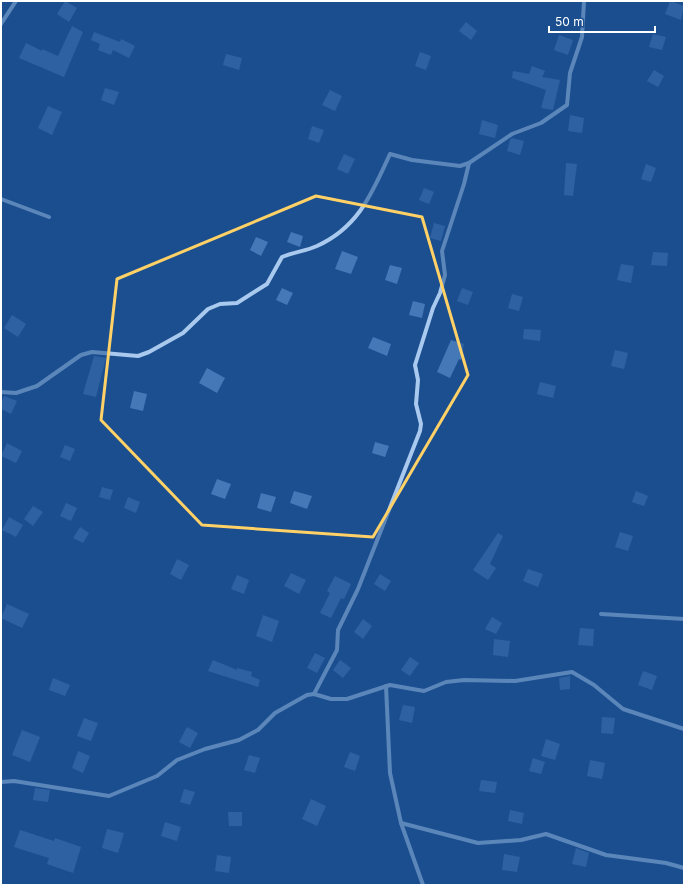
<svg xmlns="http://www.w3.org/2000/svg" width="685" height="886" font-family="Inter,sans-serif">
	<rect width="100%" height="100%" fill="#1b4f8f"/>
	<!-- building -->
	<g fill="#4478b7">
		<polygon points="65,1 77,8 69,22 57,14"/>
		<polygon points="670,1 684,6 681,20 665,14"/>
		<polygon points="466,22 477,31 471,40 459,31"/>
		<polygon points="72,26 83,32 64,77 19,58 26,43 42,51 42,49 58,56"/>
		<polygon points="94,32 120,42 121,39 135,46 129,58 113,50 111,55 98,50 100,44 91,40"/>
		<polygon points="653,34 666,37 662,50 649,47"/>
		<polygon points="559,35 573,40 568,55 554,50"/>
		<polygon points="420,52 431,56 426,70 415,66"/>
		<polygon points="226,54 242,58 239,70 223,65"/>
		<polygon points="532,66 545,71 542,77 560,80 553,110 541,108 546,90 512,78 513,71 529,74"/>
		<polygon points="654,70 664,76 658,87 647,81"/>
		<polygon points="105,88 119,92 114,105 101,100"/>
		<polygon points="330,90 342,96 335,111 322,105"/>
		<polygon points="48,106 62,112 52,135 38,128"/>
		<polygon points="570,115 584,118 582,133 568,131"/>
		<polygon points="482,120 498,125 495,138 479,134"/>
		<polygon points="312,126 324,130 319,143 308,139"/>
		<polygon points="512,138 524,141 520,155 507,151 510,140"/>
		<polygon points="344,154 355,159 348,174 337,169"/>
		<polygon points="566,163 577,164 573,196 564,195"/>
		<polygon points="646,164 656,168 651,182 641,179"/>
		<polygon points="424,188 434,192 429,204 419,200"/>
		<polygon points="434,223 445,226 441,241 430,238"/>
		<polygon points="291,232 303,236 300,247 287,242"/>
		<polygon points="256,237 268,242 261,256 250,250"/>
		<polygon points="342,251 358,257 351,274 335,269"/>
		<polygon points="653,252 668,253 667,266 651,265"/>
		<polygon points="621,264 634,266 631,283 617,280"/>
		<polygon points="390,265 402,268 397,284 385,280"/>
		<polygon points="282,288 293,293 287,305 276,300"/>
		<polygon points="462,288 473,292 468,305 457,301"/>
		<polygon points="512,294 523,297 519,311 508,308"/>
		<polygon points="413,301 425,304 422,318 409,315"/>
		<polygon points="12,315 26,324 18,337 4,328"/>
		<polygon points="524,329 541,330 540,341 523,339"/>
		<polygon points="373,337 391,344 387,356 368,348"/>
		<polygon points="451,340 464,344 461,360 459,359 450,378 437,372"/>
		<polygon points="615,350 628,353 624,369 611,366"/>
		<polygon points="94,356 106,358 96,397 83,394"/>
		<polygon points="207,368 225,378 217,393 199,383"/>
		<polygon points="540,382 556,386 553,398 537,394"/>
		<polygon points="134,391 147,394 143,411 130,408"/>
		<polygon points="4,396 17,401 11,414 1,409 1,403"/>
		<polygon points="375,442 389,446 385,457 372,453"/>
		<polygon points="7,443 22,451 16,463 1,456"/>
		<polygon points="65,445 75,449 70,461 60,457"/>
		<polygon points="217,479 231,484 225,499 211,494"/>
		<polygon points="102,487 113,490 110,500 99,497"/>
		<polygon points="294,491 312,496 307,509 290,503"/>
		<polygon points="636,491 648,496 644,506 632,502"/>
		<polygon points="261,493 276,497 271,512 257,508"/>
		<polygon points="128,497 140,502 136,513 124,508"/>
		<polygon points="66,503 77,508 71,521 60,516"/>
		<polygon points="33,506 43,512 33,526 24,519"/>
		<polygon points="9,517 23,525 16,537 2,530"/>
		<polygon points="80,527 89,533 83,543 73,538"/>
		<polygon points="620,532 633,536 628,551 615,547"/>
		<polygon points="498,533 503,536 490,564 496,568 488,580 473,570"/>
		<polygon points="177,559 189,565 181,580 170,574"/>
		<polygon points="528,569 543,574 538,587 523,581"/>
		<polygon points="291,573 306,580 299,594 284,586"/>
		<polygon points="380,574 391,581 385,591 374,584"/>
		<polygon points="237,575 249,580 244,594 231,589"/>
		<polygon points="335,576 351,584 344,599 341,598 331,618 320,613 330,593 327,591"/>
		<polygon points="7,604 29,614 22,628 1,618"/>
		<polygon points="263,615 279,621 272,642 256,636"/>
		<polygon points="492,617 502,623 496,634 485,629"/>
		<polygon points="363,619 372,626 363,639 354,632"/>
		<polygon points="580,628 594,629 593,646 578,645"/>
		<polygon points="494,639 510,641 508,657 493,655"/>
		<polygon points="315,653 325,658 317,673 307,668"/>
		<polygon points="410,657 419,663 410,676 401,670"/>
		<polygon points="213,660 237,670 237,668 252,672 251,676 260,680 258,687 208,671"/>
		<polygon points="340,660 351,668 343,678 333,670"/>
		<polygon points="643,671 657,676 652,690 638,685"/>
		<polygon points="570,676 570,689 560,690 559,678"/>
		<polygon points="53,678 70,685 65,696 49,690"/>
		<polygon points="403,705 415,707 412,723 399,720"/>
		<polygon points="602,717 615,718 613,734 601,733"/>
		<polygon points="84,718 98,723 91,741 77,736"/>
		<polygon points="187,727 198,733 190,748 179,742"/>
		<polygon points="22,730 40,737 30,762 12,755"/>
		<polygon points="546,739 560,744 555,760 541,756"/>
		<polygon points="78,751 90,756 83,773 72,768"/>
		<polygon points="350,752 360,756 355,771 344,767"/>
		<polygon points="249,755 260,758 255,773 244,770"/>
		<polygon points="533,758 545,762 541,774 529,771"/>
		<polygon points="590,760 605,763 602,779 587,776"/>
		<polygon points="481,780 497,782 495,793 479,791"/>
		<polygon points="35,788 50,790 48,802 33,800"/>
		<polygon points="184,789 195,792 190,805 180,802"/>
		<polygon points="311,799 326,806 317,826 302,819"/>
		<polygon points="510,810 524,813 522,824 508,821"/>
		<polygon points="228,812 242,812 242,826 229,826"/>
		<polygon points="165,822 181,827 177,841 161,836"/>
		<polygon points="107,829 124,833 118,853 102,848"/>
		<polygon points="20,830 54,841 55,838 81,847 73,873 47,864 49,858 14,847"/>
		<polygon points="576,848 589,853 586,867 572,864"/>
		<polygon points="504,854 520,857 517,872 502,870"/>
		<polygon points="217,855 231,857 229,873 215,871"/>
	</g>
	<g fill="none" stroke-linecap="round" stroke-linejoin="round">
		<!-- street -->
		<g stroke="#a9c9ee" stroke-width="4">
			<polyline points="1,24 16,1"/>
			<polyline points="1,199 49,217"/>
			<path d="M1,392L16,393L37,386L81,355L92,352L138,356L149,352L183,333L208,309L220,304L237,303L267,284L282,257C294,252 306,251 317,246C359,227 372,193 390,154L412,160L460,166L469,163L512,134L541,123L567,105L570,73L582,37L584,1"/>
			<polyline points="601,614 684,619"/>
			<polyline points="386,686 390,773 401,823 423,885"/>
			<polyline points="314,694 337,650 338,630 358,589 420,431 421,424 416,404 418,380 415,365 433,308 440,293 445,275 442,251 464,184 469,163"/>
			<polyline points="1,782 14,781 109,796 157,776 177,760 205,749 239,740 258,730 275,713 307,695 314,694 331,699 347,699 390,685 424,691 446,682 464,680 515,681 572,672 594,685 623,709 684,729"/>
			<polyline points="401,823 478,843 521,840 546,834 606,855 666,863 684,868"/>
		</g>
	</g>
	<!-- marked area -->
	<path d="M0 0H685V886H0ZM316,196L422,217L468,375L373,537L202,525L101,420L117,279Z" fill="#1b4f8f" fill-opacity=".55" fill-rule="evenodd"/>
	<path fill="none" stroke="#ffd166" stroke-width="3" stroke-linejoin="round" d="M316,196L422,217L468,375L373,537L202,525L101,420L117,279Z"/>
	<!-- border -->
	<rect width="685" height="886" fill="none" stroke="#ffffff" stroke-width="4"/>
	<!-- scale -->
	<path d="M549 26v6h106v-6" fill="none" stroke="#ffffff" stroke-width="2"/>
	<text x="555" y="26" font-size="12" fill="#ffffff" stroke="#1b4f8f" stroke-width="3" paint-order="stroke">50 m</text>
</svg>
